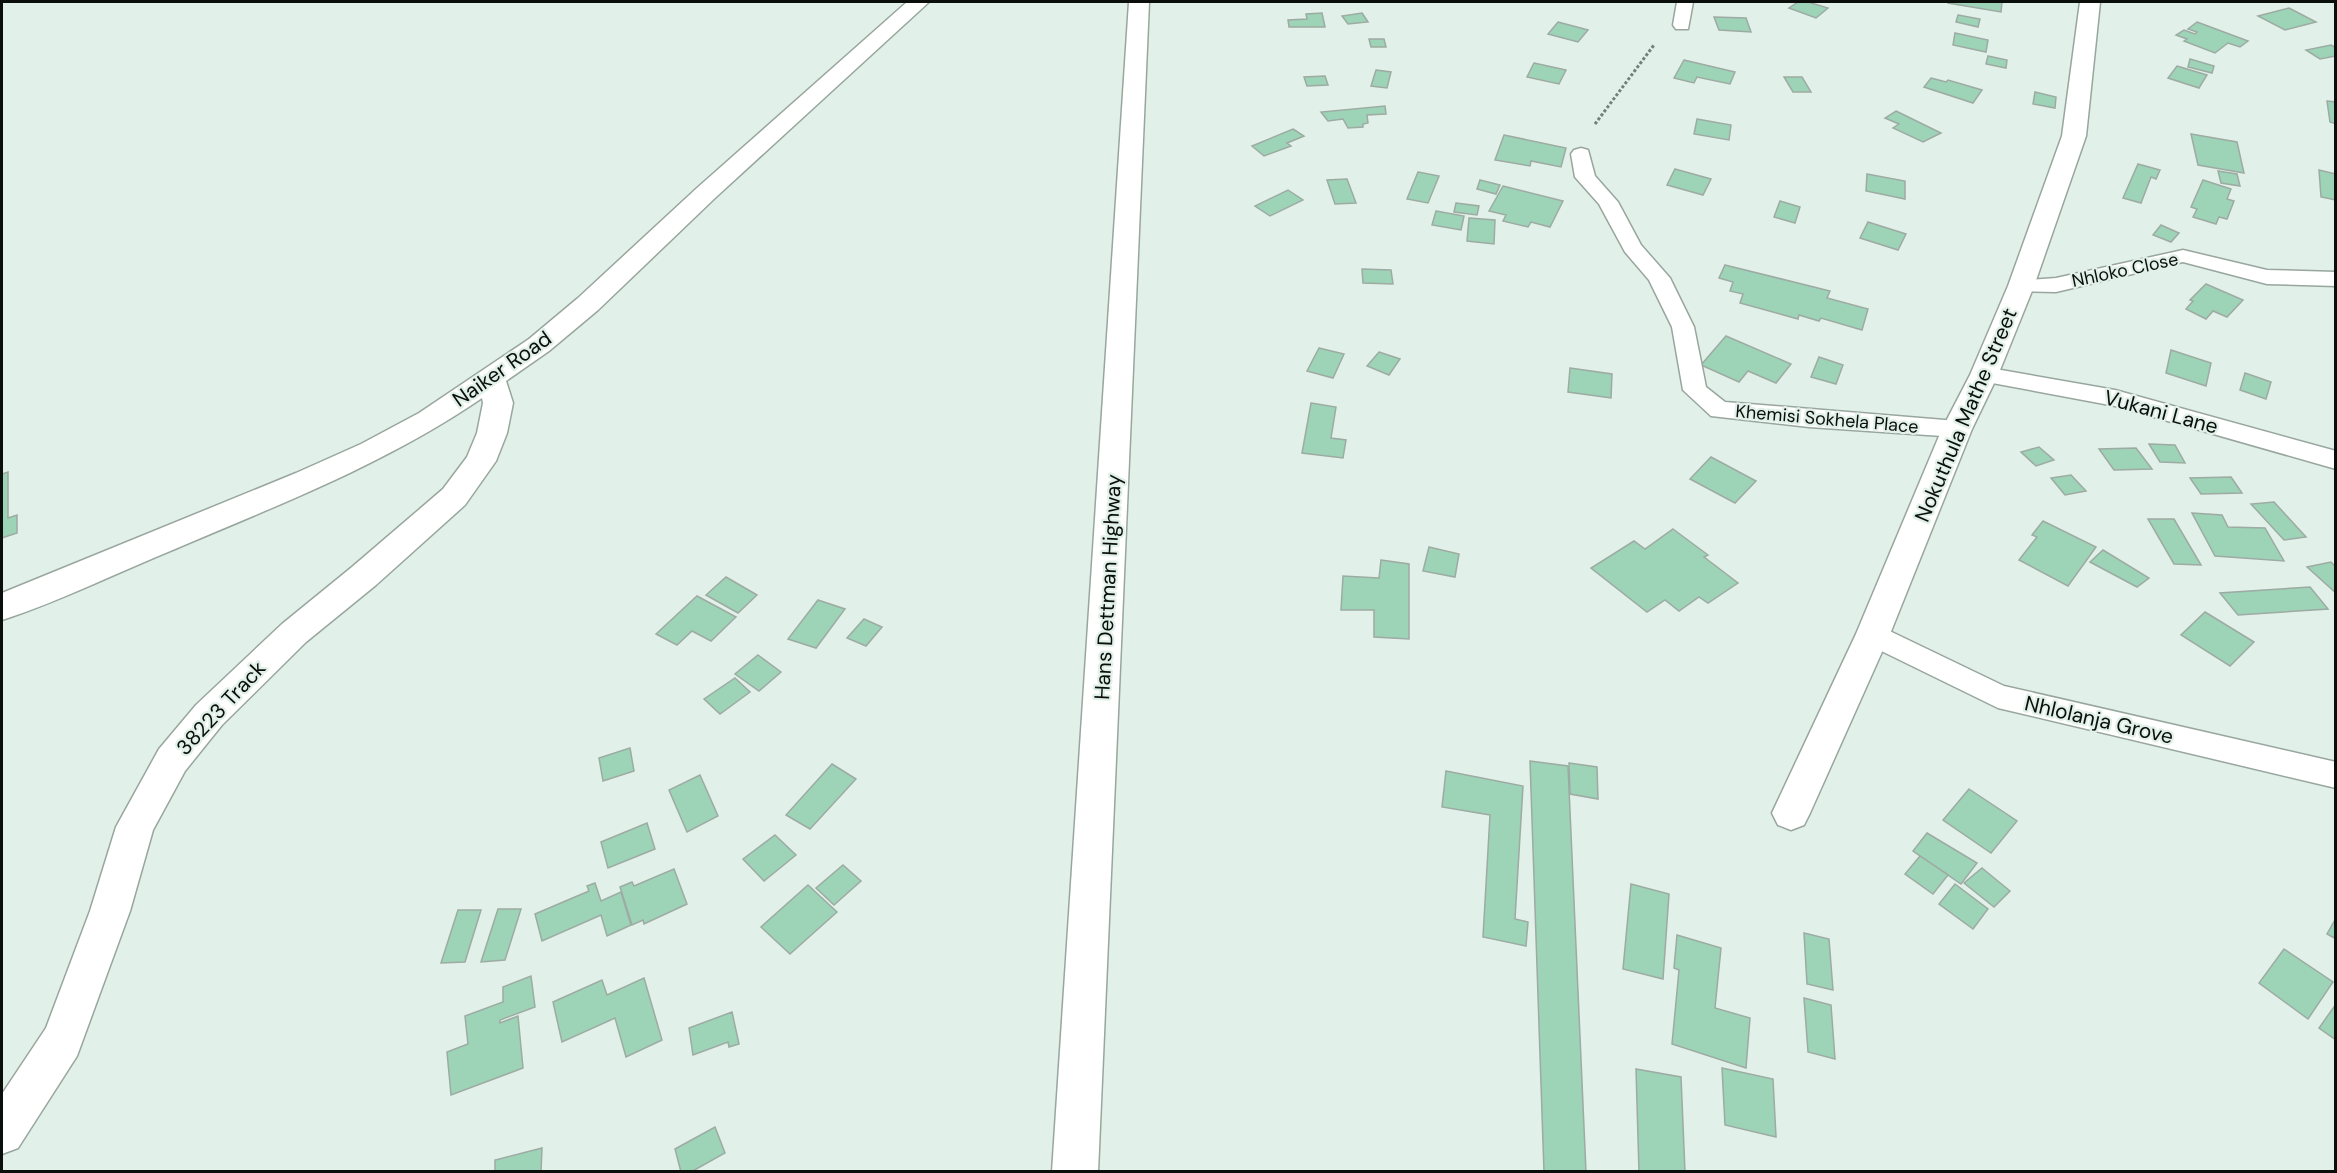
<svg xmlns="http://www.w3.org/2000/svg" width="2337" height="1173" font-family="'DM Sans',sans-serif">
	<rect width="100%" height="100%" fill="#e1f0e8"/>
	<!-- building -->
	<g fill="#9dd3b7" stroke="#9daba3" stroke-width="1.5">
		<polygon points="1798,2 1808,2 1828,8 1816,18 1789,8"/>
		<polygon points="1948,2 2002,2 2001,12 1948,3"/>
		<polygon points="2289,8 2316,22 2285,30 2258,16"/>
		<polygon points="1322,13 1325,27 1289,27 1288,20 1307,19 1306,14"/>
		<polygon points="1362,13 1368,22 1348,24 1342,16"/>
		<polygon points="1958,15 1980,19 1978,27 1956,22"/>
		<polygon points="1714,17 1746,18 1751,32 1719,30"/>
		<polygon points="1558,22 1588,30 1578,42 1548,34"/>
		<polygon points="2197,22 2248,41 2240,47 2228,43 2215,53 2184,41 2187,39 2176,35 2184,30 2195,34 2197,32 2188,29"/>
		<polygon points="1955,33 1988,40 1986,52 1953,45"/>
		<polygon points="1369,39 1384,39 1386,47 1371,47"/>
		<polygon points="2331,45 2336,48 2336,56 2320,59 2306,50"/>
		<polygon points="1988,56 2007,60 2006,68 1986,64"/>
		<polygon points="2190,59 2214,66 2212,73 2188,67"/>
		<polygon points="1684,60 1735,72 1730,84 1697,77 1694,83 1674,78"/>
		<polygon points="1534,63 1566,70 1559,84 1527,77"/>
		<polygon points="2177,66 2207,75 2199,88 2168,78"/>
		<polygon points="1376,70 1391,72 1387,88 1371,86"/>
		<polygon points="1325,76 1328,85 1307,86 1304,77"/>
		<polygon points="1784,77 1802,77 1811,92 1793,92"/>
		<polygon points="1931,78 1946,82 1948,80 1982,90 1973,103 1924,87"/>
		<polygon points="2035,92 2056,97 2055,108 2033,104"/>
		<polygon points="2327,101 2336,102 2336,124 2330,122"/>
		<polygon points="1385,106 1386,114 1367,115 1368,123 1363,124 1363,127 1348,128 1343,119 1328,121 1321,112"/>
		<polygon points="1896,111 1941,133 1923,142 1893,128 1899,124 1885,118"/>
		<polygon points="1697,119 1731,125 1729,140 1694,134"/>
		<polygon points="1293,129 1304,136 1287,143 1291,146 1264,156 1252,146"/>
		<polygon points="2191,134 2237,142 2244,173 2198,165"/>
		<polygon points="1504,135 1566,148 1561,167 1531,161 1530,166 1495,160"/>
		<polygon points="2138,164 2160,170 2156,179 2151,177 2141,203 2123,198"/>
		<polygon points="1675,169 1711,179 1703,195 1667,185"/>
		<polygon points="2319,170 2336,174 2336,200 2321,197"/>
		<polygon points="2218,171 2237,174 2240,186 2221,183"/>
		<polygon points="1418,172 1439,176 1428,203 1407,199"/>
		<polygon points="1867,174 1905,181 1905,199 1866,191"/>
		<polygon points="1347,179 1356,203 1335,204 1327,180"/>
		<polygon points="1480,180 1500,185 1496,194 1477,189"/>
		<polygon points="2203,180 2231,189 2227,199 2234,201 2227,219 2219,217 2216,224 2193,217 2197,209 2191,207"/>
		<polygon points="1503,186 1563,201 1550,227 1531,222 1528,227 1503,221 1506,215 1489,211"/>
		<polygon points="1288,190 1303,200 1270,216 1255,206"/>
		<polygon points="1780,201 1800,207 1795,223 1774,217"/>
		<polygon points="1456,203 1479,206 1477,215 1454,212"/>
		<polygon points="1436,211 1464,216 1461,230 1432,225"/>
		<polygon points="1469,218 1495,220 1494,244 1467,241"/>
		<polygon points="1868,222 1906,234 1898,250 1860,238"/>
		<polygon points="2161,225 2179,233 2171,242 2153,235"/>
		<polygon points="1725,265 1830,291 1827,298 1868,309 1862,330 1821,318 1819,321 1799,315 1798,319 1740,303 1743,294 1730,291 1733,282 1719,278"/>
		<polygon points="1362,269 1391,270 1393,284 1363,283"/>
		<polygon points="2206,284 2243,300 2227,317 2213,311 2206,319 2186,309 2193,301 2190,300"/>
		<polygon points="1726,336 1791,364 1776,383 1748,371 1739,382 1701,365"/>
		<polygon points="1319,348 1344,354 1333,378 1307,371"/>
		<polygon points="2171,350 2211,363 2206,386 2166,373"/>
		<polygon points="1379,352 1400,359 1389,375 1367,366"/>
		<polygon points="1819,357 1843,365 1836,384 1811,377"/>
		<polygon points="1570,368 1612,374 1611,398 1568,392"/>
		<polygon points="2245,373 2271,382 2266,399 2240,390"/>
		<polygon points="1311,403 1336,407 1331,438 1346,440 1343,458 1302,453"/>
		<polygon points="2149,444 2175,445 2185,463 2160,462"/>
		<polygon points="2039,447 2054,460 2036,466 2021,452"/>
		<polygon points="2136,448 2152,469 2114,470 2099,449"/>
		<polygon points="1711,457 1756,481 1735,503 1690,479"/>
		<polygon points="8,472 8,518 17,515 17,533 2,538 2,474"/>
		<polygon points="2071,475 2086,491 2065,495 2051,478"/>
		<polygon points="2231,477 2242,493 2201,494 2190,478"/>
		<polygon points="2274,502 2306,537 2284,540 2251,504"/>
		<polygon points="2192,513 2222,515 2228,527 2265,528 2284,561 2215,556"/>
		<polygon points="2148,519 2174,519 2201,565 2174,564"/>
		<polygon points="2043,521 2096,547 2068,586 2019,560 2037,537 2032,535"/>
		<polygon points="1673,529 1708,555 1704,557 1738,583 1708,603 1699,597 1679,611 1665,600 1647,612 1591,568 1634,541 1645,549"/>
		<polygon points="1429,547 1459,554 1455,577 1423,571"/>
		<polygon points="2103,550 2149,578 2137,587 2090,562"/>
		<polygon points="1381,560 1409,564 1409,639 1374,637 1374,610 1341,610 1343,576 1379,578"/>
		<polygon points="2331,562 2336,567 2336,593 2307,567"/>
		<polygon points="726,577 757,595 738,613 706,595"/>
		<polygon points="2310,587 2328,609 2238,615 2220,593"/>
		<polygon points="697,596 736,617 711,641 692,631 677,645 656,634"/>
		<polygon points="818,600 845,609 816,648 788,639"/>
		<polygon points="2205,612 2254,642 2230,666 2181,635"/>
		<polygon points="864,619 882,627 866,646 847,638"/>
		<polygon points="758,655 781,672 759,691 735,674"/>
		<polygon points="735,678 750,692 720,714 704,699"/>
		<polygon points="630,748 634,771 603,781 599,758"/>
		<polygon points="1530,761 1568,766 1586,1172 1544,1172"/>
		<polygon points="1569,763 1597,767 1598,799 1570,794"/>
		<polygon points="832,764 856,779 810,829 786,815"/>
		<polygon points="1446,771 1523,786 1515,919 1528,922 1526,946 1483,937 1490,815 1442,807"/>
		<polygon points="700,775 718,816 687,832 669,790"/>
		<polygon points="1969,789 2017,821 1991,853 1943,820"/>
		<polygon points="647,823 655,849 608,868 601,842"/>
		<polygon points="1927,833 1977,863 1961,884 1913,851"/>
		<polygon points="775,835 796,855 764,881 743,859"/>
		<polygon points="1920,856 1948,875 1933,894 1905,874"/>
		<polygon points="843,865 861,881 834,905 816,888"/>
		<polygon points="1982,868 2010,891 1994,907 1964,883"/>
		<polygon points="674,869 687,904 644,924 643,920 632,925 620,887 632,882 634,886"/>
		<polygon points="595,883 601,901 621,892 631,925 607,936 601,915 542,941 535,914 589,891 587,886"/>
		<polygon points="1631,884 1669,894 1663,979 1623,969"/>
		<polygon points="1955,884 1988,909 1973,929 1939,904"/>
		<polygon points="808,885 837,912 790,954 761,927"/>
		<polygon points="498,909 521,909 505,960 481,962"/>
		<polygon points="458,910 481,910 465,962 441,963"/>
		<polygon points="2336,918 2336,939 2327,934"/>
		<polygon points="1804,933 1829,939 1833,990 1807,984"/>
		<polygon points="1677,935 1721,948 1715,1008 1750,1018 1746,1068 1672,1044 1679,970 1674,968"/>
		<polygon points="2284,949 2333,982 2308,1019 2259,983"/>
		<polygon points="531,976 535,1007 500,1020 500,1023 518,1016 523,1068 451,1095 447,1052 468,1044 465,1016 503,1002 503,987"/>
		<polygon points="644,978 662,1040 626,1057 615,1018 562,1042 553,1002 602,980 607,995"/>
		<polygon points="1804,998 1831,1005 1835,1059 1808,1052"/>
		<polygon points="2336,1004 2336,1040 2319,1028"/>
		<polygon points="732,1012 739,1044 729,1047 728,1042 693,1055 689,1028"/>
		<polygon points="1722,1068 1773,1079 1776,1137 1725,1125"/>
		<polygon points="1636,1069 1681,1077 1685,1172 1639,1172"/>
		<polygon points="715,1127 725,1153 691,1172 681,1172 675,1149"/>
		<polygon points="542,1148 541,1172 495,1172 495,1160"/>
	</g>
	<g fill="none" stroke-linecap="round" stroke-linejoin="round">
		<defs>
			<g id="service">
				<polygon points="1677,2 1693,2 1688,29 1676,29 1673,25"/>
				<polygon points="1581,148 1588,150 1595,176 1618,202 1641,245 1670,278 1694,327 1706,387 1725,402 1957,421 1966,423 1969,429 1966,435 1957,437 1809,427 1711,416 1683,390 1672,327 1649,280 1625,252 1599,204 1575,177 1571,154 1574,150"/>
				<polygon points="2183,250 2267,270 2336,272 2336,286 2267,284 2183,262 2056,292 2013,291 2010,286 2013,281 2056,278"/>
				<polygon points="1984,367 2115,390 2336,451 2336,469 2115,406 1976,380 1972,375 1976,370"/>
				<polygon points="1873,623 2004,686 2336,762 2336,788 1998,708 1863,642 1859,634 1863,626"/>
			</g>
			<g id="minor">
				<path d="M907,2H929L715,198L598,310L549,351L506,381L513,403L507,433L496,461L465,505L376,585L306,642L222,725L185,771L153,830L130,911L77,1056L18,1148L2,1154V1094L46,1028L90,911L116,827L159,749L196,705L282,624L352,567L443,489L467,457L477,433L483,403L482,398C387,463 281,504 175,549C118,572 61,601 2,620V593L296,473L361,444L419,413L529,339L578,298L697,188Z"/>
				<polygon points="2080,2 2100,2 2086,136 2034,286 1998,375 1972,429 1890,634 1810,813 1804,825 1791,830 1778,825 1772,813 1856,634 1942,429 1970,375 2008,286 2062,136"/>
			</g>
			<polygon id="tertiary" points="1129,2 1149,2 1098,1172 1052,1172"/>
		</defs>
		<!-- service casing -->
		<use href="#service" stroke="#98a69e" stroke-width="3"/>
		<!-- minor casing -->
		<use href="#minor" stroke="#98a69e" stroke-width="3"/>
		<!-- tertiary casing -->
		<use href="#tertiary" stroke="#98a69e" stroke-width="3"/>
		<!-- path -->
		<polyline stroke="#757f79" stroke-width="3" stroke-dasharray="3 2" stroke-linecap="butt" points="1595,124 1654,45"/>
		<!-- service -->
		<use href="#service" fill="#fff" fill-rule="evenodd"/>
		<!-- minor -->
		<use href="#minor" fill="#fff" fill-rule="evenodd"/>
		<!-- tertiary -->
		<use href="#tertiary" fill="#fff" fill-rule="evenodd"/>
	</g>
	<g text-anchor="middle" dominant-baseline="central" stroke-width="4.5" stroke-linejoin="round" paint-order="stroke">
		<!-- far-street labels -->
		<g font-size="18" fill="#0a0f0c" stroke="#e1f0e8">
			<text transform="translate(2125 270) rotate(-12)">Nhloko Close</text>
			<text transform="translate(1827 419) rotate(5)">Khemisi Sokhela Place</text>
		</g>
		<!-- street labels -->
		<g font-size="21" fill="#0a0f0c" stroke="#e1f0e8">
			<text transform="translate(502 369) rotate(-35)">Naiker Road</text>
			<text transform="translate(2161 412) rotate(15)">Vukani Lane</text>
			<text transform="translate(1966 415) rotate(-67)">Nokuthula Mathe Street</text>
			<text transform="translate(1108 587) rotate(-87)">Hans Dettman Highway</text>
			<text transform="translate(221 708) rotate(-47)">38223 Track</text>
			<text transform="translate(2099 720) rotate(13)">Nhlolanja Grove</text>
		</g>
	</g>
	<!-- border -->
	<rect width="2337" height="1173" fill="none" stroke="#0a0f0c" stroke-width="6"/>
</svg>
